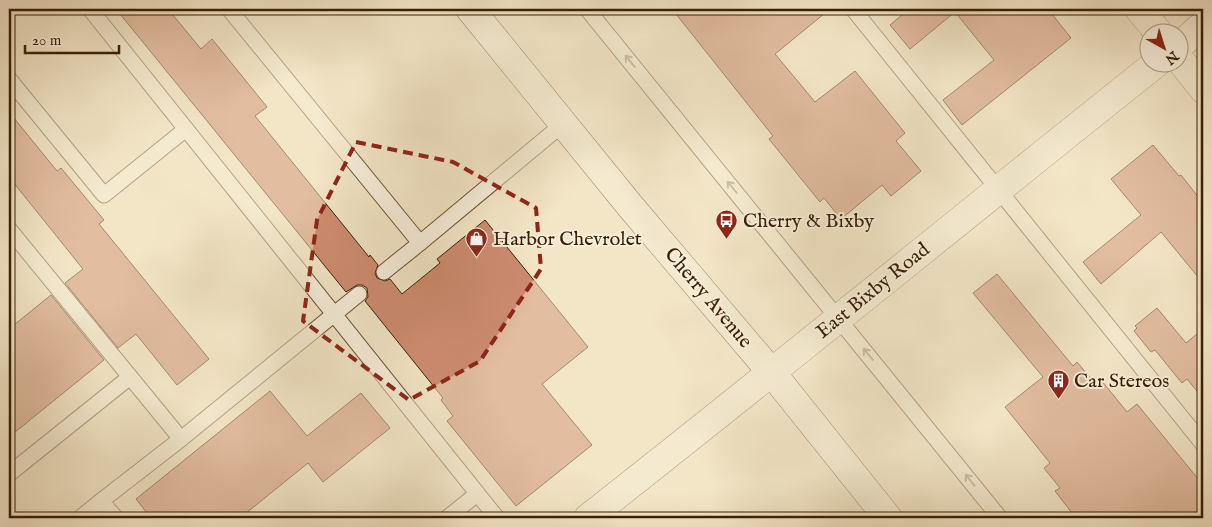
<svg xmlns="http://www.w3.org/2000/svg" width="1212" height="527" font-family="'IM FELL English',serif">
	<rect width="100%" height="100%" fill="#f3e6c7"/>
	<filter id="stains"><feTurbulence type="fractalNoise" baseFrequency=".004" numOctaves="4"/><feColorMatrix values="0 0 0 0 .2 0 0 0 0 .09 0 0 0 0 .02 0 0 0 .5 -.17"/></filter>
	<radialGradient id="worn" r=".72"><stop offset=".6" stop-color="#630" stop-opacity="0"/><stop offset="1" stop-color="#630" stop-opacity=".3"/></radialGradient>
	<!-- building -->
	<g fill="#ce8c71" stroke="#3b1e03">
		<polygon points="116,9 168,9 201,49 212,39 267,107 255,116 369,257 370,255 378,265 375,273 377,278 385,281 390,279 402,294 440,263 437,259 485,220 588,347 542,384 592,445 516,506 447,421 453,416 441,400 443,398 365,301 368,297 367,288 362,285 357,285 346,292"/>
		<polygon points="672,9 830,9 775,54 815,102 855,71 905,133 896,141 921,171 891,196 882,185 841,219 824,198 820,202 769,139 773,136"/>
		<polygon points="909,9 1048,9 1071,38 962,125 943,100 994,60 955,12 910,49 890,25"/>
		<polygon points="9,112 57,171 61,168 104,220 99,224 209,359 177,385 136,334 118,348 65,283 83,269 9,177"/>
		<polygon points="1153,145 1179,176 1181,175 1203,203 1203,283 1161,232 1101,284 1083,262 1141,215 1111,179"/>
		<polygon points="997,274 1073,366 1077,362 1095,384 1101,380 1127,412 1137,404 1203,485 1203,518 1076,518 1055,491 1060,488 1044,468 1050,463 1005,407 1043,377 973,293"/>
		<polygon points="51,295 104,360 9,437 9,329"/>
		<polygon points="1157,308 1186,343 1203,329 1203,398 1187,379 1182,383 1155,350 1151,352 1134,331 1137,328 1135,326"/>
		<polygon points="270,391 307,436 361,393 390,428 323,482 308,463 240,518 151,518 136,499"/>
	</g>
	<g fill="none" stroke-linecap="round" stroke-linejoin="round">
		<defs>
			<g id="service">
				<polyline points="90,9 497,518"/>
				<polyline points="229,9 420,243 563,124"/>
				<polyline points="587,9 1000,518"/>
				<polyline points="853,9 1203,444"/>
				<polyline points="9,79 104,195 186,129"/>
				<polyline points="9,229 181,439 359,294"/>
				<polyline points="384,272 420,243"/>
				<polyline points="9,474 130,377"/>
				<polyline points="80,518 101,501"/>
				<polyline points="116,518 101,501 181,439"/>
				<polyline points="447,518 477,494"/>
			</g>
			<g id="minor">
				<polyline points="1139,9 1158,32"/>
				<polyline points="1180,60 1203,89"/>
			</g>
			<g id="tertiary">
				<polyline points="1180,45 1203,25"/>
				<path d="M588,518C779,368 967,214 1158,62"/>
			</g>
			<polyline id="secondary" points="470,9 631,207 772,373 888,518"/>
		</defs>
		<!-- service casing -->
		<use href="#service" stroke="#695034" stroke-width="17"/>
		<!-- minor casing -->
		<use href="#minor" stroke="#695034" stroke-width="29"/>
		<!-- tertiary casing -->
		<use href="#tertiary" stroke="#695034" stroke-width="29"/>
		<!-- secondary casing -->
		<use href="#secondary" stroke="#3b1e03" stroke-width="29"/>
		<!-- service -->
		<use href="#service" stroke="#f7efdb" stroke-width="15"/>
		<!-- minor -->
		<use href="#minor" stroke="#f7efdb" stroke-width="28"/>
		<!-- tertiary -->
		<use href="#tertiary" stroke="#f7efdb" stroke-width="28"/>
		<!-- secondary -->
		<use href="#secondary" stroke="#f7efdb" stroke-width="28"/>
	</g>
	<!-- one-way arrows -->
	<defs><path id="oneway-shaft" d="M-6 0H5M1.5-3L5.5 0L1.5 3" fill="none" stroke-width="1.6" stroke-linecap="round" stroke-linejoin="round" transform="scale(1.25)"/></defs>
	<g stroke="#a2917a">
		<use href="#oneway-shaft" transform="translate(630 61) rotate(-129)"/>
		<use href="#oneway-shaft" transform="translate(732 187) rotate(-129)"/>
		<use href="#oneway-shaft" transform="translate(868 354) rotate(-129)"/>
		<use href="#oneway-shaft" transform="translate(970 480) rotate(-129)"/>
	</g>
	<!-- marked area -->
	<path d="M0 0H1212V527H0ZM356,142L453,162L536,208L541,269L480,361L409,400L303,321L317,220Z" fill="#f3e6c7" fill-opacity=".55" fill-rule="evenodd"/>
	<path fill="none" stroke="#8f2418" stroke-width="4" stroke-dasharray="10 6" stroke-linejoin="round" d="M356,142L453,162L536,208L541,269L480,361L409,400L303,321L317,220Z"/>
	<!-- icons -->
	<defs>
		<symbol id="bus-pin" viewBox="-11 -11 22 30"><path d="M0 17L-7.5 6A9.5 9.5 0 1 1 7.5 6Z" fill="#8f2418" stroke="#f7efdb"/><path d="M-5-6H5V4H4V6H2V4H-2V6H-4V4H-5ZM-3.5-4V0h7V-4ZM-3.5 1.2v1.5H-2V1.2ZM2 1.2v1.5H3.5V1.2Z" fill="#fff"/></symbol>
		<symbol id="shop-pin" viewBox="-11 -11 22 30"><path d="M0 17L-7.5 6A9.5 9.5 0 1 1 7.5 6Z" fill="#8f2418" stroke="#f7efdb"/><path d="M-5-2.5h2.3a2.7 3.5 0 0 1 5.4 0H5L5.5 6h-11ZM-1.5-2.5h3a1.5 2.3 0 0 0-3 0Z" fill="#fff"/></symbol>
		<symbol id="building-pin" viewBox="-11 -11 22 30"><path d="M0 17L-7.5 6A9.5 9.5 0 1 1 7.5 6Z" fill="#8f2418" stroke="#f7efdb"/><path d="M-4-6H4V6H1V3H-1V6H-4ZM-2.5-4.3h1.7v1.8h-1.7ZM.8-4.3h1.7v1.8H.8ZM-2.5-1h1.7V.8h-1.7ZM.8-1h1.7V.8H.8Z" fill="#fff"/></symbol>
	</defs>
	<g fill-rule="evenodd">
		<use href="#bus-pin" x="714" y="208" width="25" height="34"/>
		<use href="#shop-pin" x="464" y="226" width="25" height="34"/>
		<use href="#building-pin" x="1046" y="368" width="25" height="34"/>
	</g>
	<g text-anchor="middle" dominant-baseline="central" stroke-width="4" stroke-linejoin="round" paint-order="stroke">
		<!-- poi labels -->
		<g font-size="20" fill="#3b1e03" stroke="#f7efdb" text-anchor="start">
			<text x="743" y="221">Cherry &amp; Bixby</text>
			<text x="493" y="239">Harbor Chevrolet</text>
			<text x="1074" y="381">Car Stereos</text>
		</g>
		<!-- street labels -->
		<g font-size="20" fill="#3b1e03" stroke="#f7efdb">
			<text transform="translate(873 291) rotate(-39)">East Bixby Road</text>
			<text transform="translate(708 298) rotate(50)">Cherry Avenue</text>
		</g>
	</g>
	<!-- margin -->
	<rect width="1212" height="527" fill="none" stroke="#f3e6c7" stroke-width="30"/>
	<rect x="10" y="10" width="1192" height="507" fill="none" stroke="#3b1e03" stroke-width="2.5"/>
	<rect x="15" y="15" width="1182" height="497" fill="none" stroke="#3b1e03"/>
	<!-- north arrow -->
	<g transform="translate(1164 48) rotate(141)"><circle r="24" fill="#f7efdb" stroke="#ac9b85"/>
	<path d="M0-4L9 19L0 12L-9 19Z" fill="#8f2418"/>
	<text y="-8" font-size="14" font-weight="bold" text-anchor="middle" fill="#3b1e03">N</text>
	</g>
	<!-- scale -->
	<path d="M25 45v8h94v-8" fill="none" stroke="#3b1e03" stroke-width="2.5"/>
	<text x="32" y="45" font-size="15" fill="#3b1e03" stroke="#f7efdb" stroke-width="4" paint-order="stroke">20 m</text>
	<rect width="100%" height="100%" filter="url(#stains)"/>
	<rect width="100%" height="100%" fill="url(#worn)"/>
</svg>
